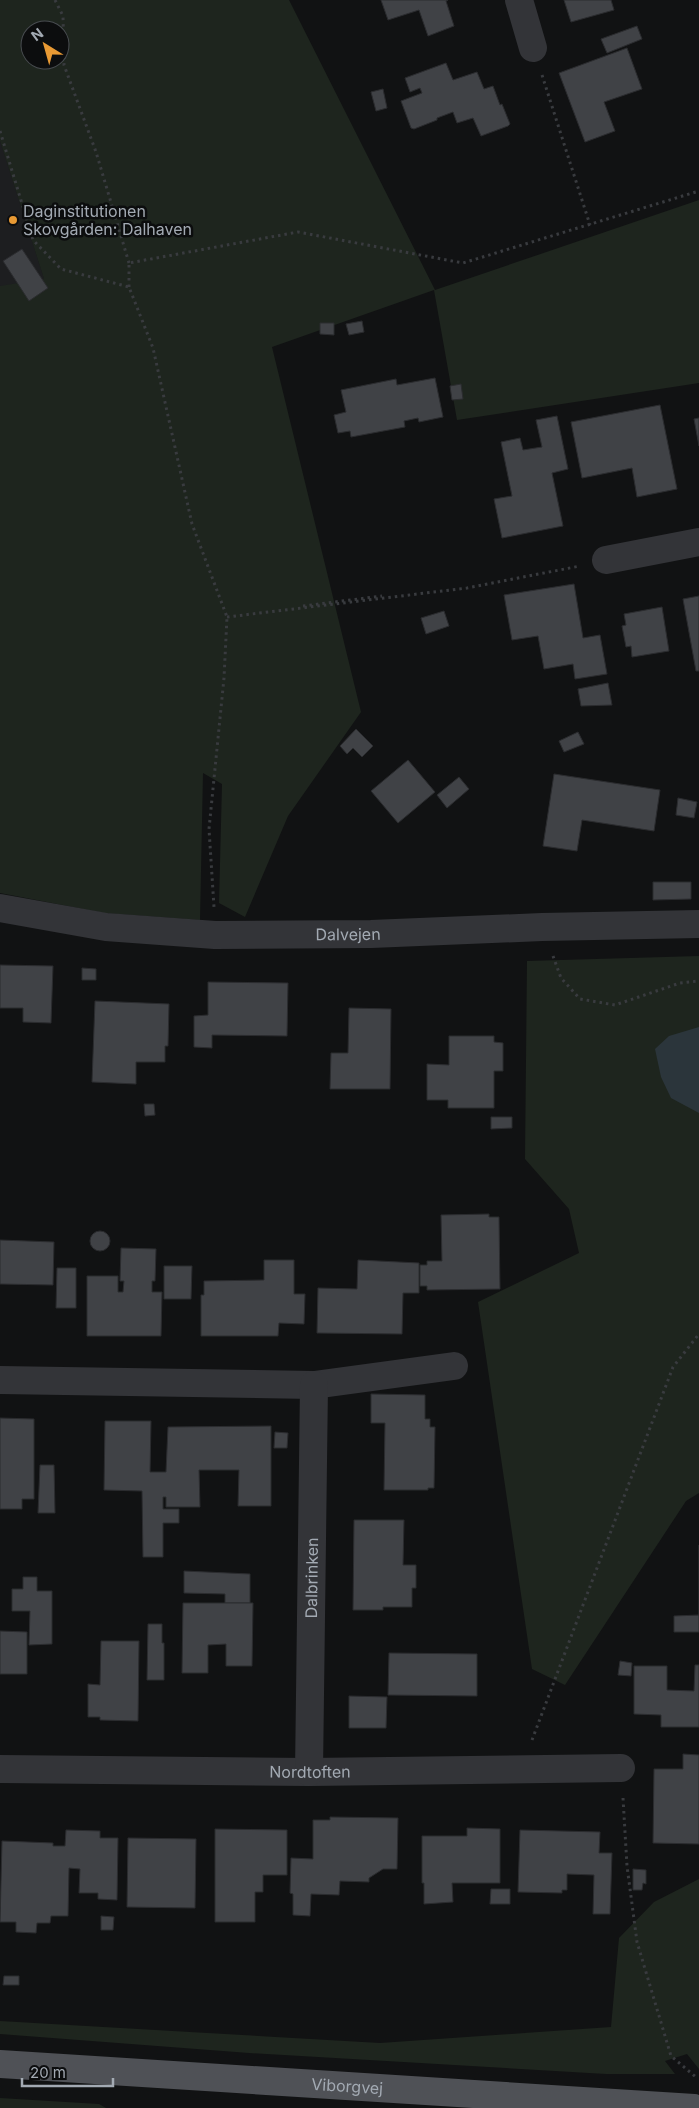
<svg xmlns="http://www.w3.org/2000/svg" width="699" height="2108" font-family="Inter,sans-serif">
	<rect width="100%" height="100%" fill="#111213"/>
	<!-- built -->
	<polygon fill="#1d1e20" points="0,140 51,300 0,305"/>
	<!-- green -->
	<g fill="#1e251e" fill-rule="evenodd">
		<path d="M0,0H289L435,290L699,200V383L457,420L434,290L272,347L361,712L288,816L245,917L219,903L222,784L203,773L200,920L104,913L0,893V286L44,279L0,141ZM30,30H60V60H30Z"/>
		<polygon points="699,956 699,1493 686,1501 565,1685 532,1669 478,1302 579,1253 569,1209 525,1159 527,961"/>
		<polygon points="699,1879 699,2069 687,2054 665,2061 675,2074 606,2074 249,2053 0,2034 0,2021 380,2043 611,2027 619,1938 654,1902"/>
		<polygon points="0,2098 99,2104 106,2108 0,2108"/>
	</g>
	<!-- water -->
	<polygon fill="#2b353b" points="699,1027 699,1113 671,1098 661,1077 655,1049 669,1036"/>
	<!-- building -->
	<g fill="#404246" stroke="#2b2c2f">
		<polygon points="381,0 448,0 446,1 454,26 428,36 419,10 388,20"/>
		<polygon points="564,0 611,0 614,10 571,22"/>
		<polygon points="637,26 642,39 607,53 601,39"/>
		<polygon points="627,48 642,89 604,102 615,131 585,142 559,73"/>
		<polygon points="446,63 453,80 477,72 484,89 493,86 500,105 502,104 510,124 508,126 481,136 473,118 457,123 453,112 437,118 437,120 414,129 411,128 401,101 422,93 420,88 410,92 405,78"/>
		<polygon points="383,89 387,108 376,111 371,92"/>
		<polygon points="22,249 48,288 29,301 3,261"/>
		<polygon points="362,321 364,332 349,335 346,324"/>
		<polygon points="320,323 334,323 334,335 320,334"/>
		<polygon points="435,378 443,417 419,422 418,418 404,421 405,427 351,437 350,431 338,433 334,415 346,412 341,390 396,379 397,385"/>
		<polygon points="461,384 463,399 452,400 450,386"/>
		<polygon points="660,405 677,489 637,497 632,468 582,478 571,422"/>
		<polygon points="557,416 568,469 552,473 563,526 502,538 494,499 512,496 501,442 520,438 523,450 542,447 536,420"/>
		<polygon points="699,418 699,446 694,419"/>
		<polygon points="574,584 583,638 600,635 607,674 575,679 573,664 544,669 538,636 512,640 504,595"/>
		<polygon points="699,596 699,671 696,671 683,599"/>
		<polygon points="662,607 669,651 632,657 631,646 626,647 622,626 626,625 624,614"/>
		<polygon points="444,611 449,626 426,634 421,618"/>
		<polygon points="608,683 612,705 581,706 578,689"/>
		<polygon points="356,729 373,746 362,757 353,748 347,754 340,746"/>
		<polygon points="578,732 584,744 564,752 559,741"/>
		<polygon points="408,760 435,792 398,823 371,791"/>
		<polygon points="554,774 660,790 654,831 582,820 577,851 543,846"/>
		<polygon points="459,777 469,789 447,808 437,795"/>
		<polygon points="678,798 697,802 694,818 676,815"/>
		<polygon points="653,882 691,882 691,899 653,900"/>
		<polygon points="0,965 53,966 51,1023 23,1022 23,1008 0,1008"/>
		<polygon points="82,968 96,969 96,980 82,980"/>
		<polygon points="208,982 288,983 287,1036 212,1035 212,1048 194,1047 194,1016 208,1015"/>
		<polygon points="95,1001 169,1004 168,1046 165,1046 165,1062 136,1062 136,1084 92,1082"/>
		<polygon points="349,1008 391,1009 390,1089 330,1089 331,1053 348,1053"/>
		<polygon points="449,1036 494,1036 494,1042 503,1043 503,1071 494,1071 494,1108 448,1108 448,1100 427,1100 427,1064 449,1065"/>
		<polygon points="144,1104 154,1104 155,1115 145,1116"/>
		<polygon points="491,1117 512,1117 512,1128 491,1129"/>
		<polygon points="489,1214 489,1217 499,1217 500,1289 427,1290 427,1286 420,1286 420,1265 427,1265 427,1261 442,1261 441,1215"/>
		<circle cx="100" cy="1241" r="10"/>
		<polygon points="0,1240 54,1242 53,1285 0,1284"/>
		<polygon points="121,1248 156,1249 155,1281 152,1281 152,1292 162,1292 161,1336 87,1336 87,1276 118,1276 118,1292 123,1292 124,1281 120,1281"/>
		<polygon points="264,1260 294,1260 294,1294 305,1294 304,1324 279,1323 278,1336 201,1336 201,1295 204,1295 204,1281 264,1280"/>
		<polygon points="358,1260 419,1263 419,1293 403,1293 402,1334 317,1333 318,1288 357,1289"/>
		<polygon points="164,1266 192,1266 191,1299 164,1299"/>
		<polygon points="57,1268 76,1268 76,1308 56,1308"/>
		<polygon points="371,1394 425,1395 425,1419 430,1419 430,1427 435,1427 434,1488 428,1488 428,1490 384,1490 385,1423 371,1423"/>
		<polygon points="0,1418 34,1419 34,1499 22,1499 22,1509 0,1509"/>
		<polygon points="105,1421 151,1421 150,1472 166,1472 168,1427 271,1426 271,1506 238,1506 239,1470 199,1470 200,1507 166,1507 166,1497 163,1497 163,1509 179,1509 179,1523 163,1523 163,1557 143,1557 142,1491 104,1490"/>
		<polygon points="275,1432 288,1433 287,1448 274,1448"/>
		<polygon points="40,1465 54,1465 55,1513 38,1513"/>
		<polygon points="354,1520 404,1520 403,1565 416,1565 416,1588 412,1588 412,1607 383,1607 383,1610 353,1610"/>
		<polygon points="699,1545 699,1632 674,1632 674,1616 699,1615"/>
		<polygon points="184,1571 250,1574 250,1603 225,1603 225,1594 184,1593"/>
		<polygon points="23,1577 37,1577 37,1591 52,1591 52,1644 29,1645 30,1611 12,1611 12,1589 23,1589"/>
		<polygon points="183,1603 253,1603 252,1666 226,1666 226,1644 208,1645 208,1673 182,1673"/>
		<polygon points="148,1624 162,1624 162,1643 164,1643 164,1680 147,1680"/>
		<polygon points="0,1631 27,1632 27,1674 0,1674"/>
		<polygon points="101,1641 139,1641 138,1721 100,1720 100,1717 88,1717 88,1684 100,1685"/>
		<polygon points="389,1653 477,1654 477,1696 388,1695"/>
		<polygon points="620,1661 632,1663 631,1676 618,1675"/>
		<polygon points="695,1665 699,1665 699,1727 661,1727 661,1715 634,1714 634,1666 667,1666 667,1690 694,1691"/>
		<polygon points="349,1696 387,1697 386,1728 349,1728"/>
		<polygon points="683,1754 699,1755 699,1844 653,1843 654,1769 683,1769"/>
		<polygon points="330,1817 398,1818 397,1869 383,1869 369,1878 369,1882 340,1881 339,1895 311,1894 310,1916 293,1915 293,1894 290,1893 291,1858 313,1859 313,1820 330,1820"/>
		<polygon points="467,1828 500,1829 500,1883 452,1883 453,1902 424,1904 424,1883 422,1883 422,1836 467,1836"/>
		<polygon points="215,1829 287,1830 287,1875 263,1875 263,1892 255,1892 255,1922 215,1922"/>
		<polygon points="66,1830 100,1831 100,1838 118,1838 117,1900 98,1899 98,1893 79,1893 80,1869 69,1868 68,1916 51,1916 50,1923 37,1923 36,1933 16,1932 16,1922 0,1922 2,1841 53,1843 53,1846 65,1846"/>
		<polygon points="520,1830 600,1832 599,1853 612,1853 610,1914 593,1914 594,1875 567,1874 567,1890 562,1890 562,1893 518,1892"/>
		<polygon points="128,1838 196,1839 195,1908 127,1907"/>
		<polygon points="633,1869 646,1870 646,1884 643,1883 642,1890 633,1890"/>
		<polygon points="491,1889 510,1889 510,1904 490,1904"/>
		<polygon points="101,1916 114,1917 113,1930 101,1930"/>
		<polygon points="4,1976 19,1976 19,1985 3,1985"/>
	</g>
	<g fill="none" stroke-linecap="round" stroke-linejoin="round">
		<!-- path -->
		<g stroke="#393b3f" stroke-width="3" stroke-dasharray="2.5 4" stroke-linecap="butt">
			<polyline points="55,0 63,16 64,65 96,152 129,263"/>
			<polyline points="542,75 590,225"/>
			<polyline points="0,131 33,240 61,269 129,287 153,348 192,524 227,617 224,678 209,829 214,907"/>
			<polyline points="129,287 129,263 298,232 463,263 699,191"/>
			<polyline points="303,606 382,596"/>
			<polyline points="227,617 467,588 580,566"/>
			<polyline points="553,956 561,978 580,999 615,1005 680,983 699,981"/>
			<polyline points="532,1740 673,1367 699,1334"/>
			<polyline points="623,1798 627,1866 637,1942 671,2056 697,2078"/>
		</g>
		<!-- minor -->
		<g stroke="#333438" stroke-width="28">
			<polyline points="519,0 533,48"/>
			<polyline points="606,560 699,542"/>
			<path id="s1" d="M0,908L106,927L215,935L371,934L542,927L699,924"/>
			<polyline points="0,1380 314,1385 454,1366"/>
			<path id="s2" d="M0,1769L309,1772L621,1768"/>
			<path id="s3" d="M309,1772L314,1385"/>
		</g>
		<!-- major -->
		<path stroke="#4f5156" stroke-width="28" id="s4" d="M0,2064L694,2108"/>
	</g>
	<!-- markers -->
	<circle fill="#e99a34" stroke="#0c0d0e" stroke-width="2" cx="13" cy="220" r="5"/>
	<g text-anchor="middle" dominant-baseline="central" stroke-width="5" stroke-linejoin="round" paint-order="stroke">
		<!-- poi labels -->
		<g font-size="16" fill="#a3aab3" stroke="#0c0d0e" text-anchor="start">
			<text x="23" y="211">Daginstitutionen<tspan x="23" dy="18">Skovgården: Dalhaven</tspan></text>
		</g>
		<!-- street labels -->
		<g font-size="16" fill="#a3aab3" stroke="#0c0d0e">
			<text stroke="none"><textPath href="#s1" startOffset="350">Dalvejen</textPath></text>
			<text stroke="none"><textPath href="#s3" startOffset="194">Dalbrinken</textPath></text>
			<text stroke="none"><textPath href="#s2" startOffset="310">Nordtoften</textPath></text>
			<text stroke="none"><textPath href="#s4" startOffset="348">Viborgvej</textPath></text>
		</g>
	</g>
	<!-- north arrow -->
	<g transform="translate(45 45) rotate(323)"><circle r="24" fill="#0c0d0e" stroke="#484c50"/>
	<path d="M0-4L9 19L0 12L-9 19Z" fill="#e99a34"/>
	<text y="-8" font-size="14" font-weight="bold" text-anchor="middle" fill="#a3aab3">N</text>
	</g>
	<!-- scale -->
	<path d="M22 2078v8h91v-8" fill="none" stroke="#a3aab3" stroke-width="2.5"/>
	<text x="30" y="2078" font-size="15" fill="#a3aab3" stroke="#0c0d0e" stroke-width="4" paint-order="stroke">20 m</text>
</svg>
